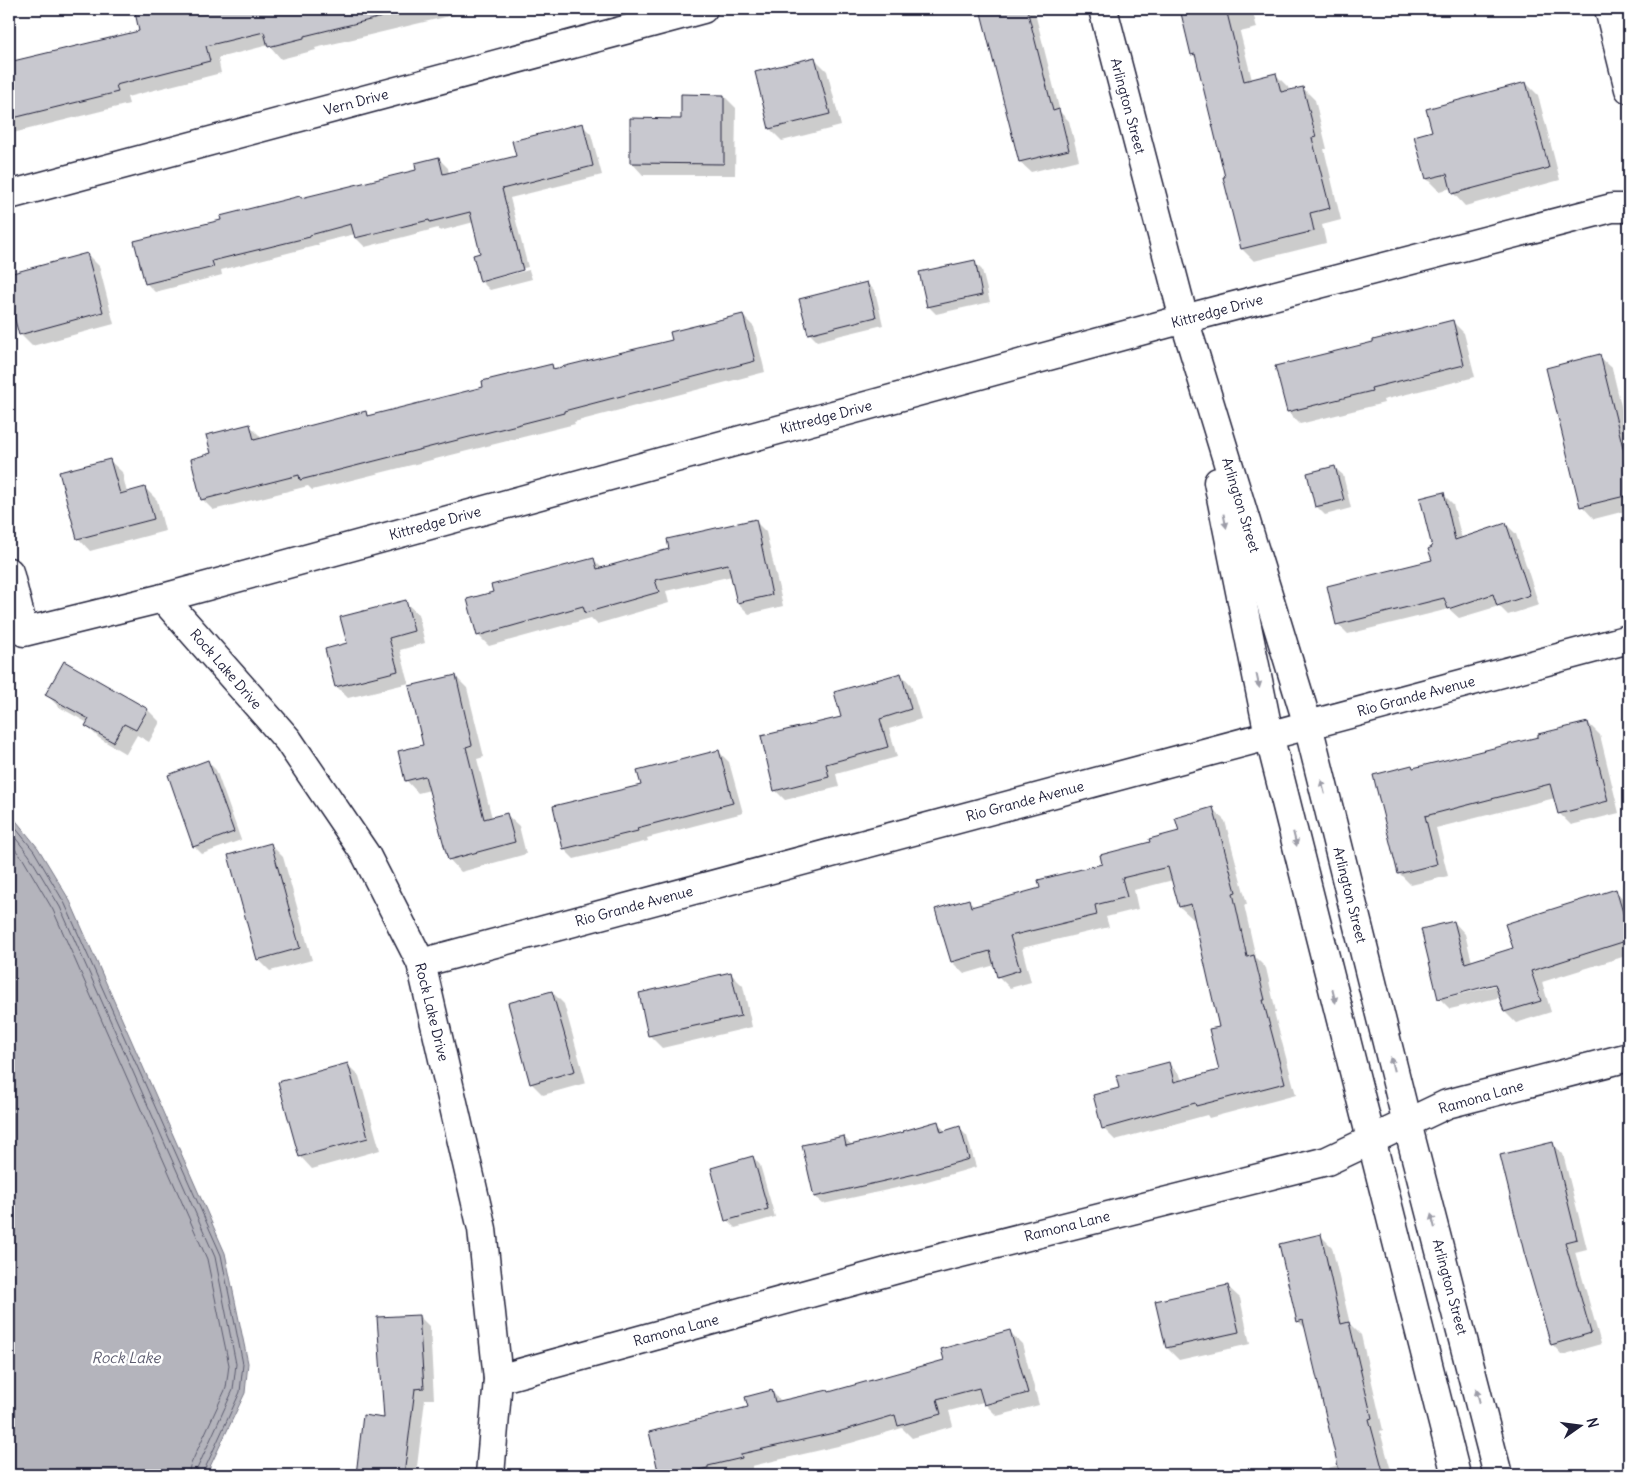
<svg xmlns="http://www.w3.org/2000/svg" width="1638" height="1484" font-family="Delius,sans-serif">
	<rect width="100%" height="100%" fill="#fff"/>
	<filter id="ink" filterUnits="userSpaceOnUse"><feTurbulence type="fractalNoise" baseFrequency=".02" numOctaves="2"/><feDisplacementMap in="SourceGraphic" scale="10" xChannelSelector="R" yChannelSelector="G"/><feConvolveMatrix kernelMatrix="1 2 1 2 8 2 1 2 1" color-interpolation-filters="sRGB"/></filter>
	<g filter="url(#ink)">
		<!-- water -->
		<polygon fill="#b4b4bc" stroke="#7a7a88" points="9,812 38,848 70,901 225,1253 248,1363 245,1393 206,1475 9,1475"/>
		<!-- shadow -->
		<g fill="#0003" fill-rule="evenodd">
			<polygon points="151,9 479,9 315,48 316,50 281,59 269,45 218,58 221,73 127,97 129,104 9,134 9,61 14,60 15,62 141,32 136,13"/>
			<polygon points="981,9 1034,9 1060,112 1069,121 1079,160 1031,172 1020,162"/>
			<polygon points="1181,9 1252,9 1257,28 1240,32 1252,80 1276,75 1288,87 1289,91 1303,88 1315,100 1327,149 1324,149 1341,220 1322,225 1326,243 1254,261 1242,249 1198,60 1192,54"/>
			<polygon points="815,59 827,71 841,126 782,141 770,129 757,73"/>
			<polygon points="1526,83 1538,95 1560,180 1465,206 1453,193 1452,188 1439,191 1427,179 1416,137 1433,132"/>
			<polygon points="724,96 736,108 735,175 643,175 631,162 683,120"/>
			<polygon points="582,125 591,134 602,175 510,198 528,267 485,279 485,281 529,270 532,279 490,290 481,281 482,254 474,222 440,231 438,228 365,247 356,238 355,234 318,243 319,245 221,270 222,275 155,292 146,283 302,199 418,171 439,159 448,168 449,174 517,157"/>
			<polygon points="87,254 99,266 114,324 32,346 20,334 9,293 9,275"/>
			<polygon points="974,262 982,270 990,302 936,314 928,306"/>
			<polygon points="867,283 875,291 883,325 817,341 809,333"/>
			<polygon points="743,316 754,327 765,372 574,422 575,424 312,490 308,486 213,510 202,499 212,454 249,425 260,436 261,439 366,413 369,416 485,387 552,365 556,370 673,341"/>
			<polygon points="1452,321 1464,333 1475,377 1383,400 1384,403 1300,424 1288,412 1375,343"/>
			<polygon points="1599,356 1612,368 1629,439 1629,510 1594,519 1582,506"/>
			<polygon points="109,460 122,472 127,493 145,488 157,500 165,531 90,551 78,538"/>
			<polygon points="1335,468 1343,475 1351,508 1325,515 1317,507 1308,474"/>
			<polygon points="1443,494 1453,504 1462,539 1506,524 1516,534 1539,605 1508,615 1499,606 1459,618 1449,609 1348,634 1338,624 1434,561 1434,548"/>
			<polygon points="755,521 766,532 783,606 749,614 738,603 732,576 666,591 669,603 597,624 591,618 489,646 478,635 494,592 593,559 603,569 670,550"/>
			<polygon points="405,602 418,614 425,643 400,650 409,683 348,698 336,686 348,644"/>
			<polygon points="64,663 148,710 160,722 149,742 137,735 126,754 99,738 87,726 88,723 59,707 47,695"/>
			<polygon points="901,674 911,685 921,719 889,729 897,757 836,774 839,787 785,800 775,790 842,718"/>
			<polygon points="455,676 467,688 484,757 477,759 492,818 506,814 519,826 526,854 461,872 449,859 430,790 418,793 406,780 424,746"/>
			<polygon points="1588,723 1600,735 1619,813 1571,825 1559,813 1555,798 1436,828 1448,876 1411,885 1399,873 1412,766 1415,769 1540,738"/>
			<polygon points="718,751 729,762 743,813 647,838 648,841 574,859 564,849 643,786"/>
			<polygon points="208,762 216,770 241,840 202,854 194,846"/>
			<polygon points="1213,809 1225,821 1247,904 1244,905 1256,958 1266,968 1276,1012 1274,1012 1296,1095 1209,1118 1207,1115 1115,1140 1103,1128 1120,1088 1168,1063 1180,1075 1182,1081 1220,1071 1221,1027 1196,918 1193,919 1180,907 1173,880 1134,890 1138,909 1106,917 1109,927 1022,948 1031,982 1010,988 998,976 995,965 964,974 952,962 968,901 975,907 1041,889 1104,865 1180,831"/>
			<polygon points="271,845 283,857 312,960 270,971 258,959"/>
			<path d="M1615,891L1627,902L1629,910V955L1542,982L1551,1012L1516,1023L1505,1012L1501,997L1450,1009L1439,998L1454,922L1465,934L1472,962L1514,949ZM1501,982L1502,984L1445,998V996Z"/>
			<polygon points="731,974 743,986 752,1027 662,1048 649,1035"/>
			<polygon points="552,992 564,1004 586,1083 543,1095 531,1083"/>
			<polygon points="347,1064 359,1076 380,1150 312,1169 300,1156"/>
			<polygon points="937,1122 946,1132 959,1128 967,1136 976,1167 924,1182 823,1204 815,1197 843,1137 852,1145 905,1133"/>
			<polygon points="1552,1143 1563,1154 1587,1249 1575,1252 1601,1344 1562,1355 1552,1344"/>
			<polygon points="753,1157 760,1165 775,1217 735,1228 727,1220"/>
			<polygon points="1320,1235 1332,1247 1350,1324 1361,1335 1383,1430 1380,1431 1390,1467 1398,1475 1330,1475 1328,1468 1339,1465 1306,1329 1298,1321"/>
			<polygon points="1227,1286 1240,1298 1250,1344 1179,1360 1167,1348 1156,1302"/>
			<polygon points="419,1316 430,1327 434,1399 425,1399 416,1475 357,1475 364,1417 385,1420"/>
			<polygon points="1010,1332 1022,1344 1039,1405 997,1416 983,1402 949,1411 953,1426 912,1438 902,1428 851,1443 752,1466 753,1470 733,1475 661,1475 650,1433 749,1408 772,1392 782,1402 830,1393 946,1360"/>
		</g>
		<g fill="none" stroke-linecap="round" stroke-linejoin="round">
			<!-- shore -->
			<g stroke="#5c5c6f" stroke-width="1">
				<polyline points="9,820 34,851 65,904 221,1255 243,1364 240,1392 202,1475"/>
				<polyline points="9,830 29,855 60,907 215,1257 236,1364 233,1390 197,1469 196,1475"/>
				<polyline points="9,842 23,859 53,910 207,1259 229,1365 226,1388 190,1466 188,1475"/>
			</g>
		</g>
		<!-- building -->
		<g fill="#c8c8cf" stroke="#22223b">
			<polygon points="147,9 381,9 382,17 304,36 304,38 268,47 264,32 206,46 210,61 116,85 118,92 9,119 9,62 139,31 135,12"/>
			<polygon points="980,9 1027,9 1053,111 1059,109 1069,150 1019,162"/>
			<polygon points="1180,9 1226,9 1244,81 1276,73 1281,92 1303,87 1316,137 1312,138 1330,208 1310,213 1314,231 1241,249 1223,177 1225,177 1195,54 1191,55"/>
			<polygon points="815,57 830,114 769,129 755,72"/>
			<polygon points="1526,82 1549,168 1452,194 1447,174 1426,179 1414,136 1432,131 1426,109"/>
			<polygon points="681,94 724,95 724,164 630,163 630,118 681,119"/>
			<polygon points="583,123 593,166 502,189 523,270 480,282 473,255 480,253 470,212 430,222 429,220 355,238 351,224 310,235 310,237 212,261 214,267 145,284 134,241 221,220 220,216 300,196 301,198 416,170 415,163 439,157 443,174 516,156 512,141"/>
			<polygon points="87,253 103,312 19,335 9,298 9,274"/>
			<polygon points="975,260 982,295 927,307 919,272"/>
			<polygon points="867,282 876,317 808,334 799,299"/>
			<polygon points="743,314 755,361 564,411 564,413 300,480 299,475 201,500 191,459 211,453 206,435 250,424 254,440 366,411 367,416 483,387 482,381 552,364 553,369 672,340 670,332"/>
			<polygon points="1453,320 1464,365 1371,388 1372,391 1287,412 1275,366 1373,342 1373,340"/>
			<polygon points="1600,354 1629,472 1629,495 1580,507 1546,368"/>
			<polygon points="110,459 120,494 145,487 154,519 77,539 59,472"/>
			<polygon points="1335,466 1344,500 1315,507 1307,473"/>
			<polygon points="1444,492 1455,540 1506,523 1530,595 1497,606 1493,594 1448,609 1444,598 1336,625 1327,586 1432,560 1428,549 1432,547 1420,498"/>
			<polygon points="756,519 772,595 737,603 728,564 655,580 659,592 585,613 583,606 477,636 467,599 493,592 491,585 594,558 597,569 669,549 667,539"/>
			<polygon points="406,600 414,631 389,638 398,671 335,687 325,649 347,643 340,617"/>
			<polygon points="64,661 148,709 136,730 124,724 113,742 85,726 89,719 45,695"/>
			<polygon points="901,673 911,709 880,719 888,747 826,764 829,777 774,791 761,736 841,717 834,692"/>
			<polygon points="456,675 472,745 466,747 484,819 507,813 515,842 448,860 425,776 405,781 398,751 423,745 409,686"/>
			<polygon points="1588,722 1608,801 1558,814 1550,784 1425,816 1437,864 1398,874 1373,775 1412,765 1413,768 1538,737 1538,734"/>
			<polygon points="719,750 733,803 637,828 638,831 563,849 553,806 641,785 637,771"/>
			<polygon points="208,760 234,832 193,847 168,775"/>
			<polygon points="1213,807 1236,892 1233,893 1247,957 1254,955 1265,1000 1263,1000 1285,1083 1196,1106 1195,1103 1102,1129 1093,1095 1119,1088 1116,1076 1169,1062 1174,1082 1219,1070 1209,1029 1219,1027 1191,904 1179,907 1168,867 1122,878 1127,897 1095,905 1097,915 1010,936 1020,970 997,977 990,951 951,962 935,909 969,899 971,907 1040,888 1038,880 1102,864 1100,855 1150,842 1149,839 1179,831 1175,818"/>
			<polygon points="271,843 300,948 257,960 228,855"/>
			<polygon points="1616,889 1629,933 1629,940 1531,971 1541,1001 1504,1012 1495,984 1438,999 1421,929 1454,921 1465,963 1513,948 1505,924"/>
			<polygon points="731,972 741,1016 648,1036 639,993"/>
			<polygon points="552,991 575,1071 530,1084 508,1003"/>
			<polygon points="348,1063 368,1138 299,1157 278,1082"/>
			<polygon points="938,1121 941,1132 960,1126 969,1159 915,1174 814,1197 802,1145 844,1136 846,1146 904,1132 903,1131"/>
			<polygon points="1553,1142 1577,1239 1565,1242 1591,1333 1551,1345 1524,1252 1500,1155"/>
			<polygon points="753,1156 768,1209 725,1221 711,1168"/>
			<polygon points="1321,1234 1341,1324 1349,1322 1372,1418 1369,1419 1384,1475 1340,1475 1303,1320 1297,1322 1279,1244"/>
			<polygon points="1228,1285 1239,1332 1166,1348 1155,1301"/>
			<polygon points="419,1315 424,1388 415,1389 404,1475 356,1475 363,1415 384,1418 377,1317"/>
			<polygon points="1010,1330 1028,1393 984,1405 979,1388 937,1399 941,1414 898,1426 895,1415 838,1432 741,1454 742,1458 708,1466 708,1468 676,1475 659,1475 649,1432 748,1407 745,1397 772,1390 775,1402 828,1390 829,1392 944,1360 941,1349"/>
		</g>
		<g fill="none" stroke-linecap="round" stroke-linejoin="round">
			<defs>
				<g id="minor">
					<polyline points="1103,9 1184,319 1308,725 1407,1123 1498,1475"/>
					<polyline points="9,195 703,9"/>
					<polyline points="1218,482 1269,735 1456,1475"/>
					<polyline points="9,572 24,632 163,598 1184,319 1612,208 1629,208"/>
					<polyline points="163,598 288,740 366,855 421,963 482,1229 498,1379 490,1475"/>
					<polyline points="421,963 1629,639"/>
					<polyline points="498,1379 901,1268 1327,1161 1447,1104 1629,1057"/>
				</g>
				<polyline id="highway" points="1609,9 1629,89"/>
			</defs>
			<!-- minor casing -->
			<use href="#minor" stroke="#22223b" stroke-width="31"/>
			<!-- highway casing -->
			<use href="#highway" stroke="#22223b" stroke-width="31"/>
			<!-- minor -->
			<use href="#minor" stroke="#fff" stroke-width="28"/>
			<!-- highway -->
			<use href="#highway" stroke="#fff" stroke-width="28"/>
		</g>
		<!-- one-way arrows -->
		<defs><path id="oneway-solid" d="M-6-.8H1V-3.2L6.5 0L1 3.2V.8H-6Z" transform="scale(1.25)"/></defs>
		<g fill="#9c9ca7">
			<use href="#oneway-solid" transform="translate(1225 521) rotate(78)"/>
			<use href="#oneway-solid" transform="translate(1258 681) rotate(78)"/>
			<use href="#oneway-solid" transform="translate(1323 787) rotate(-104)"/>
			<use href="#oneway-solid" transform="translate(1295 839) rotate(76)"/>
			<use href="#oneway-solid" transform="translate(1334 996) rotate(76)"/>
			<use href="#oneway-solid" transform="translate(1392 1064) rotate(-104)"/>
			<use href="#oneway-solid" transform="translate(1433 1221) rotate(-105)"/>
			<use href="#oneway-solid" transform="translate(1478 1396) rotate(-105)"/>
		</g>
	</g>
	<g text-anchor="middle" dominant-baseline="central" stroke-width="5" stroke-linejoin="round" paint-order="stroke">
		<!-- street labels -->
		<g font-size="14" fill="#22223b" stroke="#fff">
			<text transform="translate(356 102) rotate(-15)">Vern Drive</text>
			<text transform="translate(1128 106) rotate(75)">Arlington Street</text>
			<text transform="translate(1217 311) rotate(-15)">Kittredge Drive</text>
			<text transform="translate(826 417) rotate(-15)">Kittredge Drive</text>
			<text transform="translate(1241 505) rotate(73)">Arlington Street</text>
			<text transform="translate(435 523) rotate(-15)">Kittredge Drive</text>
			<text transform="translate(226 669) rotate(49)">Rock Lake Drive</text>
			<text transform="translate(1416 696) rotate(-15)">Rio Grande Avenue</text>
			<text transform="translate(1025 801) rotate(-15)">Rio Grande Avenue</text>
			<text transform="translate(1350 895) rotate(76)">Arlington Street</text>
			<text transform="translate(634 906) rotate(-15)">Rio Grande Avenue</text>
			<text transform="translate(432 1012) rotate(76)">Rock Lake Drive</text>
			<text transform="translate(1481 1097) rotate(-16)">Ramona Lane</text>
			<text transform="translate(1067 1226) rotate(-14)">Ramona Lane</text>
			<text transform="translate(1450 1287) rotate(75)">Arlington Street</text>
			<text transform="translate(676 1330) rotate(-15)">Ramona Lane</text>
		</g>
		<!-- water labels -->
		<g font-size="15" font-style="italic" fill="#5c5c6f" stroke="#fff">
			<text x="126" y="1357">Rock Lake</text>
		</g>
	</g>
	<!-- margin -->
	<rect width="1638" height="1484" fill="none" stroke="#fff" stroke-width="30"/>
	<rect x="15" y="15" width="1608" height="1454" fill="none" stroke="#22223b" stroke-width="2" filter="url(#ink)"/>
	<!-- north arrow -->
	<g transform="translate(1580 1426) rotate(76)" stroke="#ffffff" stroke-width="4" paint-order="stroke">
	<path d="M0-4L9 19L0 12L-9 19Z" fill="#22223b"/>
	<text y="-8" font-size="14" font-weight="bold" text-anchor="middle" fill="#22223b">N</text>
	</g>
</svg>
